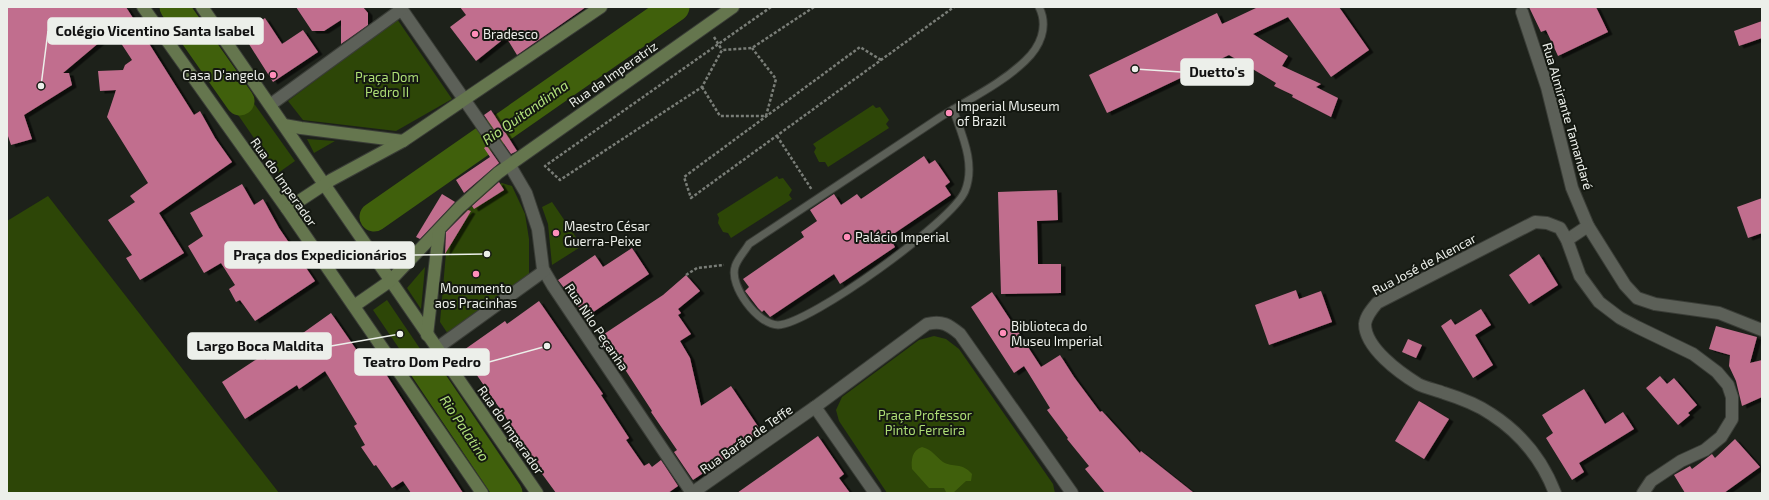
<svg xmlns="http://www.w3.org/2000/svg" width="1769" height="500" font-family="'Exo 2',sans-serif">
	<defs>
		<filter id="shadow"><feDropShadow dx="4.5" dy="2.5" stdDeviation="0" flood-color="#0009"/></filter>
	</defs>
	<rect width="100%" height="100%" fill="#1d211a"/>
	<!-- green -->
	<g fill="#2d4607">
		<polygon points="397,19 452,99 396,131 303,120 288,101"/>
		<polygon points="250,98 295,161 278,173 234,109"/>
		<polygon points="873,105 876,108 880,107 889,120 886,124 889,128 828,167 825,162 819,162 814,152 816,148 813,144"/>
		<polygon points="307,139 335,141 314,153"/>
		<polygon points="777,176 779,179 783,178 792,190 789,195 792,199 731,238 728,233 723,232 718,223 719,218 717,214"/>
		<polygon points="502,183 512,186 525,214 529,239 529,275 448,334 440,322 447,241 459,219 491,187"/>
		<polygon points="48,196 279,493 7,493 7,221"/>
		<polygon points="552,202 582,246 552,265 548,224 542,207"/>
		<polygon points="425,267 421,309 407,288"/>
		<polygon points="387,300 427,359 413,369 373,310"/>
		<polygon points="934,336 946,339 959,349 1053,484 1055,493 887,493 839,421 836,410 842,397 919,340"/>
	</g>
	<!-- water -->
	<path fill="#40600c" d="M922,447C933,450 935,456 943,462C953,468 962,462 972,474L971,481H966L953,493L946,492L944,488H929L912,469C911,460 912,450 922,447Z"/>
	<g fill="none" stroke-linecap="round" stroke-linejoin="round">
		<!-- river -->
		<g stroke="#40600c" stroke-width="29">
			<polyline points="174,7 240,101"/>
			<polyline points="374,217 675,7"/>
			<polyline points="421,364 508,493"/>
		</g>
	</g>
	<!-- building -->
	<g fill="#c16e8e" filter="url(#shadow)">
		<polygon points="7,7 126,7 194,115 200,111 215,138 232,162 159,213 184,253 140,280 126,258 132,255 108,220 135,202 130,196 148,183 107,117 116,90 100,91 98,71 123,70 125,65 132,60 113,31 63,73 69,73 72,85 24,115 32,139 11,145 7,133"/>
		<polygon points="296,7 363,7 368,13 368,25 341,44 341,20 324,31 312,31"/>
		<polygon points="460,7 586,7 517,55 506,37 476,61 450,27 466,15"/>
		<polygon points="1258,7 1339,7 1369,50 1331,77 1288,17 1253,34 1288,56 1282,66 1321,84 1316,87 1338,98 1331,117 1292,97 1293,95 1274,86 1276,83 1229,55 1107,113 1089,75 1217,13 1222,24"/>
		<polygon points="1529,7 1596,7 1608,32 1558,56 1546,30 1541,32"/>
		<polygon points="265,18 282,44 303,30 318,52 273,82 242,33"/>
		<polygon points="1762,21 1762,38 1739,46 1734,31"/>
		<polygon points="491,110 517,151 511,154 484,115"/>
		<polygon points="487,146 499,163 464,193 456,180 490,157 484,148"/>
		<polygon points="924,156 929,164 935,160 950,182 945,186 951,195 889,237 895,247 840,284 834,274 770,317 764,310 762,312 758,308 745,291 749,287 743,279 804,237 801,232 817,221 810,210 834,194 841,205 857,194 861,199"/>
		<polygon points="499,182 504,190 474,209 472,206"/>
		<polygon points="242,184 254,205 263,199 279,228 315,281 255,321 240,300 236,302 229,289 235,285 221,263 204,273 188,246 203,236 190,213"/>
		<polygon points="1057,190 1058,220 1037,221 1038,264 1061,264 1061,293 1001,294 998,192"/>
		<polygon points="442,194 455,202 420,239 416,237"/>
		<polygon points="1762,198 1762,233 1748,238 1737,207"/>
		<polygon points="468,210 471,211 445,254 446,232"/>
		<polygon points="632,248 649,274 586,317 558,280 595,255 603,267"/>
		<polygon points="1539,254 1558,285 1529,304 1509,275"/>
		<polygon points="686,275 700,291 678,309 681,313 678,315 691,334 680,341 690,358 701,406 731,386 761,431 729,453 730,455 693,480 674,452 677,450 651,412 652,411 626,371 614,355 610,357 598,338 663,295"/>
		<polygon points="1296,290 1299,299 1321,291 1332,322 1269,345 1255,305"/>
		<polygon points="992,292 1041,367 1060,355 1074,377 1100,412 1102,411 1140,453 1141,451 1194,493 1105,493 1085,469 1089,466 1067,439 1068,438 1047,410 1050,408 1024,366 1014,373 971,307"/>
		<polygon points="539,301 603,394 601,395 629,438 626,440 644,466 649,463 652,467 661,460 678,486 668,493 556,493 518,441 509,427 511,425 461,352 505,321 507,324"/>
		<polygon points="1481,309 1491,325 1475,335 1493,365 1473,378 1441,326 1451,319 1455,325"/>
		<polygon points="331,313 369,368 378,362 463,493 411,493 403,481 392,488 376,465 374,466 361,447 365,445 354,426 357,424 325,371 299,389 297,385 245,419 222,382 263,355 265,360"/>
		<polygon points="1716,326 1757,337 1750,363 1762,360 1762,397 1742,406 1736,381 1729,366 1730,355 1709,349"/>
		<polygon points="1408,339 1422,345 1416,358 1402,352"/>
		<polygon points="1660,376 1667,384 1674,378 1697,405 1688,413 1690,415 1678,425 1646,388"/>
		<polygon points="1584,389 1605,424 1623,412 1634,429 1579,463 1584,472 1572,480 1546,438 1553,433 1542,415"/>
		<polygon points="1419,401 1449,419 1424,459 1395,441"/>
		<polygon points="818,436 844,474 839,478 850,493 737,493"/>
		<polygon points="1735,439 1760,467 1724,493 1685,493 1674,475 1690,466 1692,469 1712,454 1715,458"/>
	</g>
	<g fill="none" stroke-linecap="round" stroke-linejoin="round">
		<defs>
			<path id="lane" d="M953,109C962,135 976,164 965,191C953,221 810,324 778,325C758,325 729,286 735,267C737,259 745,251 749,244C813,202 876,160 939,118C967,100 1000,85 1025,61C1040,47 1049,27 1039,7"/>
			<g id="street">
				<polyline points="400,7 509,164 526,193 538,229 543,269 553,286 692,493"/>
				<polyline points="1522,12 1547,87 1572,188 1588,226 1625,285 1637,298 1655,304 1719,313 1762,330"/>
				<polyline points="270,105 402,9"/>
				<polyline points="1567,240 1588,226"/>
				<polyline points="437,348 544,271"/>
				<polyline points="815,407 875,493"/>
				<path d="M692,493L815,407L927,324C942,320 949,325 960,334L1072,493"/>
				<path d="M1555,493C1542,459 1522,434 1491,414C1478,405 1460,398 1444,393C1436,390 1426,388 1418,384C1400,373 1365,348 1365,324C1366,316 1372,309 1377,303L1535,222L1547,223L1560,228L1567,240L1580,276L1599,302L1620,318L1637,327L1693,354L1717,372L1728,385L1732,397V419L1721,437L1705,450L1681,461L1651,481L1643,493"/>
			</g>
			<g id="secondary">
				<polyline points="143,7 287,209 482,493"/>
				<polyline points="202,7 537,493"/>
				<polyline points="284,125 301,128 403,141"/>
				<polyline points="287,209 331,180 403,141 601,7"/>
				<polyline points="354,306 390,281 460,207 498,173 733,7"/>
				<polyline points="427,335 439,232"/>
			</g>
		</defs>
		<!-- lane casing -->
		<use href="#lane" stroke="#3a3d37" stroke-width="9"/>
		<!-- street casing -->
		<use href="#street" stroke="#3a3d37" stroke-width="14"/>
		<!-- secondary casing -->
		<use href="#secondary" stroke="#3a3d37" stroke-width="14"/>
		<!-- path -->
		<g stroke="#797d77" stroke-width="2.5" stroke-dasharray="3 2" stroke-linecap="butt">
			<polyline points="771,7 545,166 560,180 702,87 722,50 752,48 814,7"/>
			<polyline points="714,37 722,50"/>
			<polyline points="881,60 860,47 684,177 691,198 954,7"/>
			<polyline points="702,87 720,116 766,116 776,79 752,48"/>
			<polyline points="777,136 812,190"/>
			<polyline points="686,275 697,268 724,265"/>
		</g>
		<!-- lane -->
		<use href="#lane" stroke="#5c6058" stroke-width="7"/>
		<!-- street -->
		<use href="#street" stroke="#5c6058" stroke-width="12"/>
		<!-- secondary -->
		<use href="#secondary" stroke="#65764e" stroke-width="12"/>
	</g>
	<!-- markers -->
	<g fill="#ff8eba" stroke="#141811" stroke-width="1.5">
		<circle cx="475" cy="34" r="4"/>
		<circle cx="273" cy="75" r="4"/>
		<circle cx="949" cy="113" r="4"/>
		<circle cx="556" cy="233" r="4"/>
		<circle cx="847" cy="237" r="4"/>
		<circle cx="476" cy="274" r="4"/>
		<circle cx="1003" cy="333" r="4"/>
	</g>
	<g text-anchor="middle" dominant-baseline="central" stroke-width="4" stroke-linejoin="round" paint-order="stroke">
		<!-- poi labels -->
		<g font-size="13" fill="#ecefea" stroke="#141811" text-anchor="start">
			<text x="483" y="34">Bradesco</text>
			<text x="265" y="75" text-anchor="end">Casa D'angelo</text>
			<text x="957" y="106">Imperial Museum<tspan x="957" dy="15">of Brazil</tspan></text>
			<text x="564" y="226">Maestro César<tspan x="564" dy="15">Guerra-Peixe</tspan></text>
			<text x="855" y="237">Palácio Imperial</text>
			<text x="476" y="288" text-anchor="middle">Monumento<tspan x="476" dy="15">aos Pracinhas</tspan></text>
			<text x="1011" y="326">Biblioteca do<tspan x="1011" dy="15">Museu Imperial</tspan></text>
		</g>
		<!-- street labels -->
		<g font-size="13" fill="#ecefea" stroke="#141811">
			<text transform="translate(613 74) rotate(-35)">Rua da Imperatriz</text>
			<text transform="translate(1568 116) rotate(74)">Rua Almirante Tamandaré</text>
			<text transform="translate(284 182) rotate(55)">Rua do Imperador</text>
			<text transform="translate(1424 264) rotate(-28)">Rua José de Alencar</text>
			<text transform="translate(597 327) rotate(56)">Rua Nilo Peçanha</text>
			<text transform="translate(511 430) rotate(55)">Rua do Imperador</text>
			<text transform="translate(746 439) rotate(-35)">Rua Barão de Teffe</text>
		</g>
		<!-- park labels -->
		<g font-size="13" fill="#addd75" stroke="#141811">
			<text x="387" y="77">Praça Dom<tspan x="387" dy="15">Pedro II</tspan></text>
			<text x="925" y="415">Praça Professor<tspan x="925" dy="15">Pinto Ferreira</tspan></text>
		</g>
		<!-- water labels -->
		<g font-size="14" font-style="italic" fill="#b3e37b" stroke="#141811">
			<text transform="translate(525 112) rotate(-35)">Rio Quitandinha</text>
			<text transform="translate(465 428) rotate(56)">Rio Palatino</text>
		</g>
	</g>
	<!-- callouts -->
	<path fill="none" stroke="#ecefea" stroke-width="1.5" d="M41 86L48 31M1135 69L1181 72M487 254L414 255M400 334L331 346M547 346L489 362"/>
	<g fill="#ecefea" stroke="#141811" stroke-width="1.5">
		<circle cx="41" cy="86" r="4"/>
		<circle cx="1135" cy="69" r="4"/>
		<circle cx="487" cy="254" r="4"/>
		<circle cx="400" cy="334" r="4"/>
		<circle cx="547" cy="346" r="4"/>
	</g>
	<g fill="#ecefea" stroke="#ecefea" stroke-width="1.5">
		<rect x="48" y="18" width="215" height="26" rx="4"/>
		<rect x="1181" y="59" width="72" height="26" rx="4"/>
		<rect x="225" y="242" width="189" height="26" rx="4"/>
		<rect x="188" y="333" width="143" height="26" rx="4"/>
		<rect x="355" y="349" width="134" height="26" rx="4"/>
	</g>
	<g font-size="14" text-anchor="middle" font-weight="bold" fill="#111">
		<text x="155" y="36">Colégio Vicentino Santa Isabel</text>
		<text x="1217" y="77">Duetto's</text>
		<text x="320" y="260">Praça dos Expedicionários</text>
		<text x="260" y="351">Largo Boca Maldita</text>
		<text x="422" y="367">Teatro Dom Pedro</text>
	</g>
	<!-- border -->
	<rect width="1769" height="500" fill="none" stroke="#ecefea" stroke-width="16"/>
</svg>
